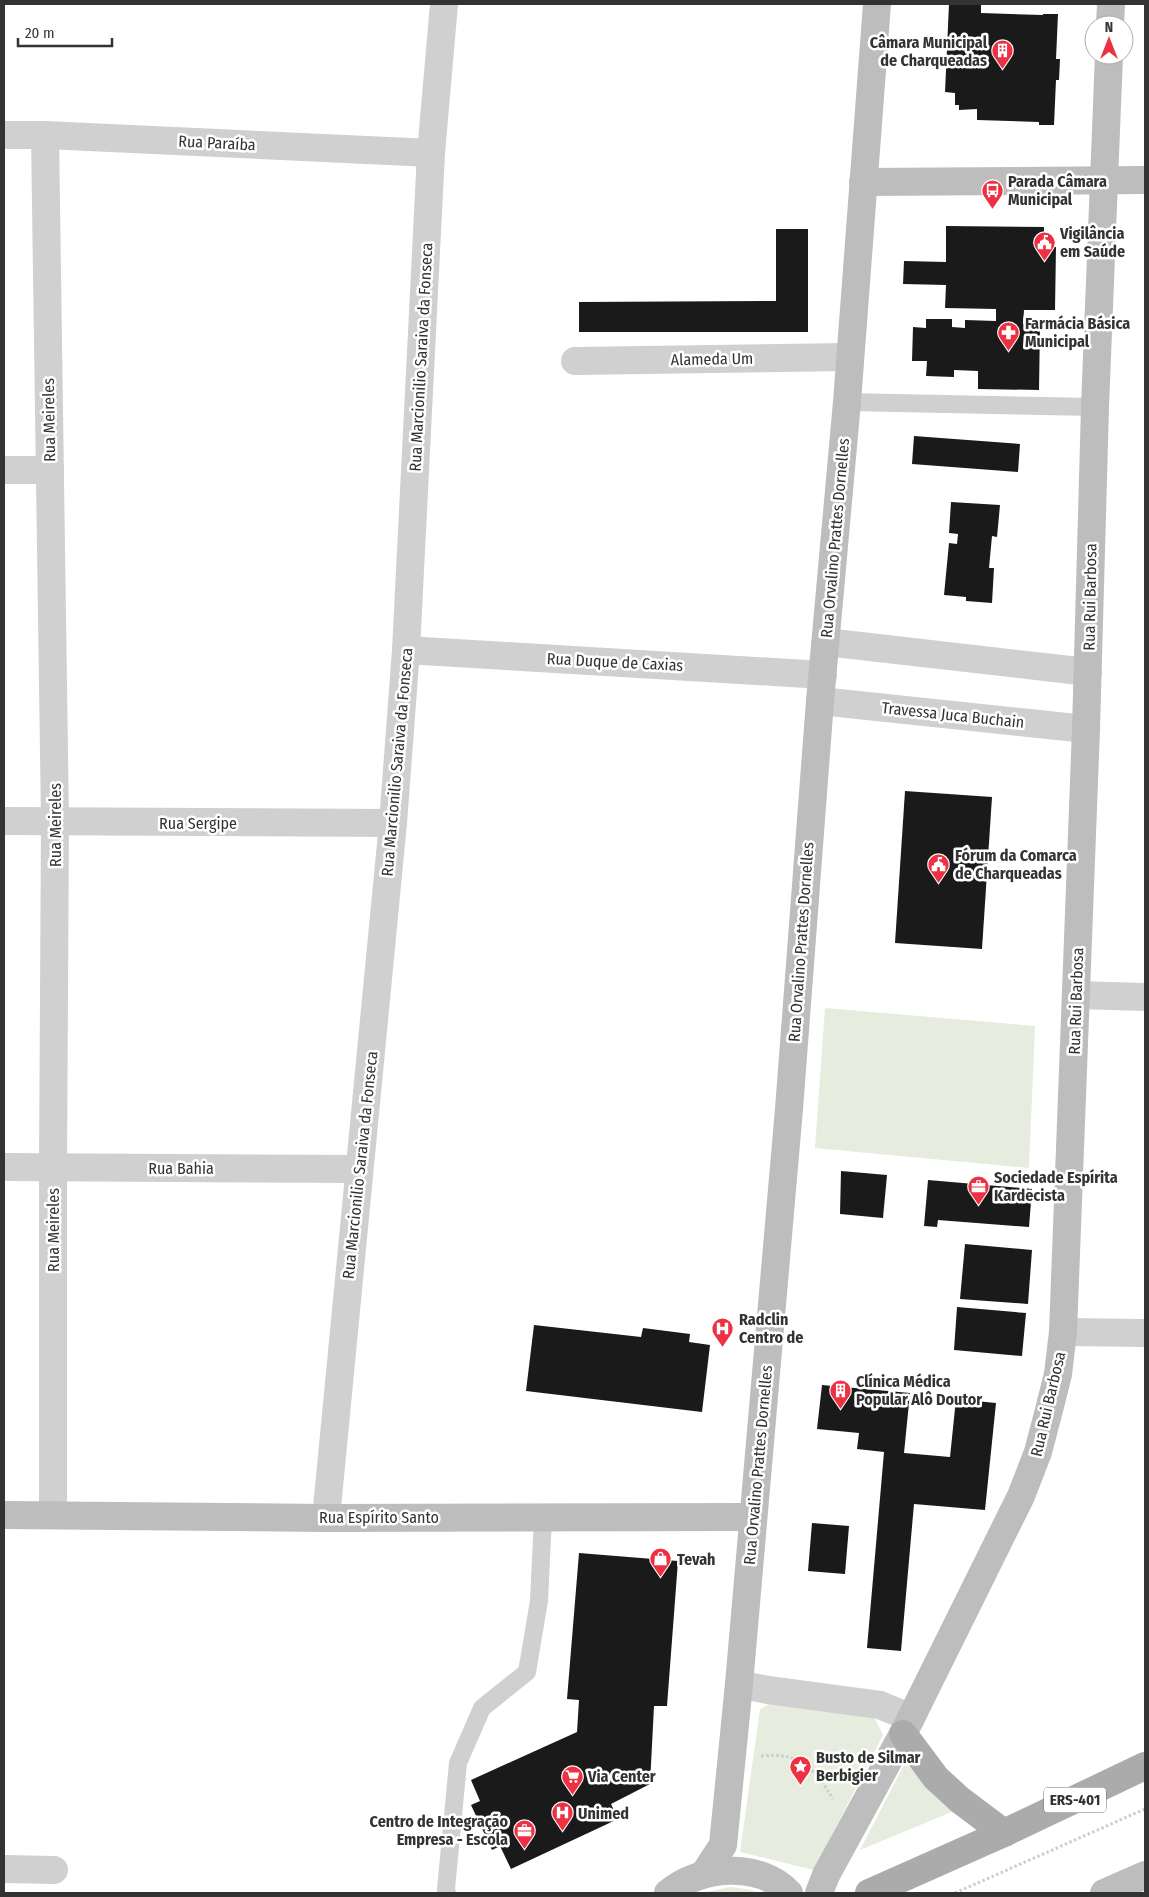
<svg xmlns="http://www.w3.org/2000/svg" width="1149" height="1897" font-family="'Fira Sans Condensed',sans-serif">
	<rect width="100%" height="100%" fill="#fff"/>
	<!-- green -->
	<g fill="#e6ecde">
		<polygon points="825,1008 1035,1026 1029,1168 815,1148"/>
		<polygon points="770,1704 874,1717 883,1735 814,1870 740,1852 760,1709"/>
		<polygon points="905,1763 954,1811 860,1850"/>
		<polygon points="730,1887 746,1889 761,1893 702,1893"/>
	</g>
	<!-- building -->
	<g fill="#1a1a1a">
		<polygon points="949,4 981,4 981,13 1043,15 1043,14 1058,14 1056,59 1060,59 1059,80 1056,80 1054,125 1039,125 1039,122 977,120 977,109 959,110 959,105 955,105 955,93 945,92"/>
		<polygon points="946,226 1044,227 1044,246 1056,247 1055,310 1024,310 1023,324 1040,325 1039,390 978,389 978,371 954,370 954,377 926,376 927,361 912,361 913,327 926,328 926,319 952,319 952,327 965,328 965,320 996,321 996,309 945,308 946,285 903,284 904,261 946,262"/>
		<polygon points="776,229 808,229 808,332 579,332 579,302 776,301"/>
		<polygon points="914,436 1020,444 1018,472 912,464"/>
		<polygon points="951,502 1000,505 997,537 992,536 989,568 994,568 992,603 966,601 966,597 944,595 949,543 957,544 958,534 949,533"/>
		<polygon points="905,791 992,797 982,949 895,943"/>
		<polygon points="841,1171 887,1175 883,1218 840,1214"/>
		<polygon points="928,1180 1032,1189 1029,1227 938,1220 937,1227 924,1226"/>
		<polygon points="965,1244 1032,1250 1028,1304 960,1299"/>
		<polygon points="957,1307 1026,1313 1022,1356 954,1350"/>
		<polygon points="534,1325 641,1337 643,1328 690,1334 689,1342 710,1345 702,1412 526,1391"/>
		<polygon points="822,1385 910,1393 904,1453 950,1457 956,1399 996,1403 985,1510 914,1504 901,1651 867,1648 884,1452 857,1449 859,1433 817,1429"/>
		<polygon points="812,1523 849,1526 845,1574 808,1571"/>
		<polygon points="579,1553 678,1561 667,1706 654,1706 650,1784 611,1804 618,1819 511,1869 500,1846 492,1850 471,1805 480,1801 471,1780 577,1732 579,1700 567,1699"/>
	</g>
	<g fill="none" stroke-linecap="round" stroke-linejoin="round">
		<!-- path -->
		<g stroke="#cdcdcd" stroke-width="3" stroke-dasharray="2.5 2.5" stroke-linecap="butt">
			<path d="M761,1756C802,1752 813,1767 833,1799"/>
			<polyline points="955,1893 1145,1809"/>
		</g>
		<!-- lane -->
		<g stroke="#d0d0d0" stroke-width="18">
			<polyline points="847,402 1095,407"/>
			<polyline points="447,1893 446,1889 458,1763 482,1708 527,1672 539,1601 543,1517"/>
		</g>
		<!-- street -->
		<g stroke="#d0d0d0" stroke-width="28">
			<polyline points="4,135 45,135 431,153"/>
			<polyline points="45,135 55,822 53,1168 53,1515"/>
			<polyline points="575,361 850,357"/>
			<polyline points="4,470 50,470"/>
			<polyline points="826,642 1088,672"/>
			<polyline points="406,650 823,675"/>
			<polyline points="820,701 1086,729"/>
			<polyline points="4,821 393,823"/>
			<polyline points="1077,995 1145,997"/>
			<polyline points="4,1167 359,1169"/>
			<polyline points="1063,1332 1145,1333"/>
			<polyline points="326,1518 393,823 406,650 431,153 444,4"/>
			<polyline points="739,1684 768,1690 880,1705 911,1718"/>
			<polyline points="4,1869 54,1870"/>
		</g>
		<!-- secondary -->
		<g stroke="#bdbdbd" stroke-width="28">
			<polyline points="1110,25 1111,4"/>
			<polyline points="863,182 1145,180"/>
			<polyline points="4,1515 326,1518 753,1517"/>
			<polyline points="704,1874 723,1845 739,1684 789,1109 820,701 847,402 877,4"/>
			<path d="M668,1893C700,1866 759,1861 789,1893"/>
			<polyline points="819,1893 826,1875 903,1734 1021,1496 1038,1452 1049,1410 1058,1374 1063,1332 1086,729 1095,407 1109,55"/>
			<polyline points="1104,1893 1145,1875"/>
		</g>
		<!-- primary -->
		<g stroke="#ababab" stroke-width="28">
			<polyline points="903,1734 936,1778 960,1800 1004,1833"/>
			<polyline points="869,1893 1004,1833 1145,1766"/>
		</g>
	</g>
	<!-- icons -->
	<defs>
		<symbol id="building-pin" viewBox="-11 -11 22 30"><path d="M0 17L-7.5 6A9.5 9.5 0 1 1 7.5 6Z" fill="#ee3142" stroke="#fff"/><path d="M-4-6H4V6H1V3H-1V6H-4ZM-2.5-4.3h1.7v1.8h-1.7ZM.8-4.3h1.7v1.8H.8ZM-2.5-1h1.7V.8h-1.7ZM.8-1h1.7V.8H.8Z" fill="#fff"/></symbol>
		<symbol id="bus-pin" viewBox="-11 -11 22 30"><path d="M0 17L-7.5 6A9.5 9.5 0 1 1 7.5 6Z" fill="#ee3142" stroke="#fff"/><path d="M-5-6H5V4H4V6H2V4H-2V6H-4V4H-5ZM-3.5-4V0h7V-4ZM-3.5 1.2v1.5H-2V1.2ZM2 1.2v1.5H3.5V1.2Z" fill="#fff"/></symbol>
		<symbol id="civic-pin" viewBox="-11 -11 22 30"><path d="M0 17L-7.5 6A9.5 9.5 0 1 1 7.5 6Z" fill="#ee3142" stroke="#fff"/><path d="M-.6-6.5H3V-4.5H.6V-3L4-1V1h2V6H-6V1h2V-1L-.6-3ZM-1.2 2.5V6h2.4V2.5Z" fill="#fff"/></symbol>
		<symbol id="pharmacy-pin" viewBox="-11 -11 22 30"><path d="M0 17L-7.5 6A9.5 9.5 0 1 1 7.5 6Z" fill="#ee3142" stroke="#fff"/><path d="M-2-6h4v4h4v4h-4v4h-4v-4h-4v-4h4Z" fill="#fff"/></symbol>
		<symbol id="office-pin" viewBox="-11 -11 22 30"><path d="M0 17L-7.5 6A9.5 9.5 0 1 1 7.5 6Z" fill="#ee3142" stroke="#fff"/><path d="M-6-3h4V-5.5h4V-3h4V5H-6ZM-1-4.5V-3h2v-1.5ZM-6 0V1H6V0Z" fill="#fff"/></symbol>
		<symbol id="hospital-pin" viewBox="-11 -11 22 30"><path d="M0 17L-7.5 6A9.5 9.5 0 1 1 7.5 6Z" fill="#ee3142" stroke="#fff"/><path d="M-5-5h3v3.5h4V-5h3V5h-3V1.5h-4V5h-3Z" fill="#fff"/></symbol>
		<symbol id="shop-pin" viewBox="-11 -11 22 30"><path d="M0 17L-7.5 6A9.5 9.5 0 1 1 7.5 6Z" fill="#ee3142" stroke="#fff"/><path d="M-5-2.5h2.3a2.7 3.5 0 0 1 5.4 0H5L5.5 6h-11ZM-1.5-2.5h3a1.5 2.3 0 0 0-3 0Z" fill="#fff"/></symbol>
		<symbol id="sight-pin" viewBox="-11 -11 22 30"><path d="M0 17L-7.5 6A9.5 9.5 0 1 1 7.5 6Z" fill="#ee3142" stroke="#fff"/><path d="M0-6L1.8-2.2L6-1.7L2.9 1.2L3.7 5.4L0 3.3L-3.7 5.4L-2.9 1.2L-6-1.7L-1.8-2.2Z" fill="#fff"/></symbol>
		<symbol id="supermarket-pin" viewBox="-11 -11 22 30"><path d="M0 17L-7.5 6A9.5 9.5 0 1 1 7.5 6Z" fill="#ee3142" stroke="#fff"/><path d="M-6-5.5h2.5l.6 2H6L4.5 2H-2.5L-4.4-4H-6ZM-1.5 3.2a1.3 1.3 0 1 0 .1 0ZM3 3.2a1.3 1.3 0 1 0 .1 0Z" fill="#fff"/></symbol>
	</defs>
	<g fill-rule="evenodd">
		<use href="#building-pin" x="990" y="38" width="25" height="34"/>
		<use href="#bus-pin" x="980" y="178" width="25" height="34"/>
		<use href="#civic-pin" x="1032" y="230" width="25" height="34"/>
		<use href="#pharmacy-pin" x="996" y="320" width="25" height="34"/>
		<use href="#civic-pin" x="926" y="852" width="25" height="34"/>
		<use href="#office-pin" x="966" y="1174" width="25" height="34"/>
		<use href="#hospital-pin" x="710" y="1316" width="25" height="34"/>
		<use href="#building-pin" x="828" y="1378" width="25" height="34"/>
		<use href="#shop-pin" x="648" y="1546" width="25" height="34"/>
		<use href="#sight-pin" x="788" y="1754" width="25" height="34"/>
		<use href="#supermarket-pin" x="560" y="1764" width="25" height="34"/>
		<use href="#hospital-pin" x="550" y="1800" width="25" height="34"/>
		<use href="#office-pin" x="512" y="1818" width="25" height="34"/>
	</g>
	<g text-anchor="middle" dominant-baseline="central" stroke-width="5" stroke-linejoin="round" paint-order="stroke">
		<!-- shield labels -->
		<rect fill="#fff" stroke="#707070" stroke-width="1" x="1044" y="1787.5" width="62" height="25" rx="4"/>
		<g font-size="15" font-weight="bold" fill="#333">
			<text x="1075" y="1800">ERS-401</text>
		</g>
		<!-- poi labels -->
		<g font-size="16" font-weight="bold" fill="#333" stroke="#fff" text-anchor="start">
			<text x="987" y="42" text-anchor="end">Câmara Municipal<tspan x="987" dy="18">de Charqueadas</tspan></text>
			<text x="1008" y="181">Parada Câmara<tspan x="1008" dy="18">Municipal</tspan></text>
			<text x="1060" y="233">Vigilância<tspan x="1060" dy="18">em Saúde</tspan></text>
			<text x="1025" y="323">Farmácia Básica<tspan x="1025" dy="18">Municipal</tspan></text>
			<text x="955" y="855">Fórum da Comarca<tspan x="955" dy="18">de Charqueadas</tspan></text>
			<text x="994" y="1177">Sociedade Espírita<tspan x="994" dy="18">Kardecista</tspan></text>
			<text x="739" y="1319">Radclin<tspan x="739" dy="18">Centro de</tspan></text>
			<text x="856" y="1381">Clínica Médica<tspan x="856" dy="18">Popular Alô Doutor</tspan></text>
			<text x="677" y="1559">Tevah</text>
			<text x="816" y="1757">Busto de Silmar<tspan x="816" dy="18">Berbigier</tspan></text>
			<text x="588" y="1776">Via Center</text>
			<text x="578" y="1813">Unimed</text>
			<text x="508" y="1821" text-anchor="end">Centro de Integração<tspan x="508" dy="18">Empresa - Escola</tspan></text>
		</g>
		<!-- street labels -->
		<g font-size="16" fill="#333" stroke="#fff">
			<text transform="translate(217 143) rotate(3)">Rua Paraíba</text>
			<text transform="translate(421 357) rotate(-87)">Rua Marcionilio Saraiva da Fonseca</text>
			<text transform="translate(712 359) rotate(-1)">Alameda Um</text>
			<text transform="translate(49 420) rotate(-91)">Rua Meireles</text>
			<text transform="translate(835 538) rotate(-85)">Rua Orvalino Prattes Dornelles</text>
			<text transform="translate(1090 597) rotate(-89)">Rua Rui Barbosa</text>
			<text transform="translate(615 662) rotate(3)">Rua Duque de Caxias</text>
			<text transform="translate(953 715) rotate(6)">Travessa Juca Buchain</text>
			<text transform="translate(397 762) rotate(-85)">Rua Marcionilio Saraiva da Fonseca</text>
			<text x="198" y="823">Rua Sergipe</text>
			<text transform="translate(55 825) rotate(-90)">Rua Meireles</text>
			<text transform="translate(801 942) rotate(-86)">Rua Orvalino Prattes Dornelles</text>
			<text transform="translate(1076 1001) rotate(-88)">Rua Rui Barbosa</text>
			<text transform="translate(360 1165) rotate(-84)">Rua Marcionilio Saraiva da Fonseca</text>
			<text x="181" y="1168">Rua Bahia</text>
			<text transform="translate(53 1230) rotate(-90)">Rua Meireles</text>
			<text transform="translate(1048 1404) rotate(-77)">Rua Rui Barbosa</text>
			<text transform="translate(758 1465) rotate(-85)">Rua Orvalino Prattes Dornelles</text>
			<text x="379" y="1517">Rua Espírito Santo</text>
		</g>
	</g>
	<!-- border -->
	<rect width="1149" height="1897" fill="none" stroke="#333333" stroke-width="10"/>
	<!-- north arrow -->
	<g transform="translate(1109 40)"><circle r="24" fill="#ffffff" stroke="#adadad"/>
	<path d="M0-4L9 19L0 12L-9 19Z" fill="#ee3142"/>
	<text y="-8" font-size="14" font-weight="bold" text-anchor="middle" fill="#333333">N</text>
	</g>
	<!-- scale -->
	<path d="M18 38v8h94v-8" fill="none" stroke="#333333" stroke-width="2.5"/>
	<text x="25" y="38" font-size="15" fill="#333333" stroke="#ffffff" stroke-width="4" paint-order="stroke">20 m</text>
</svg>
